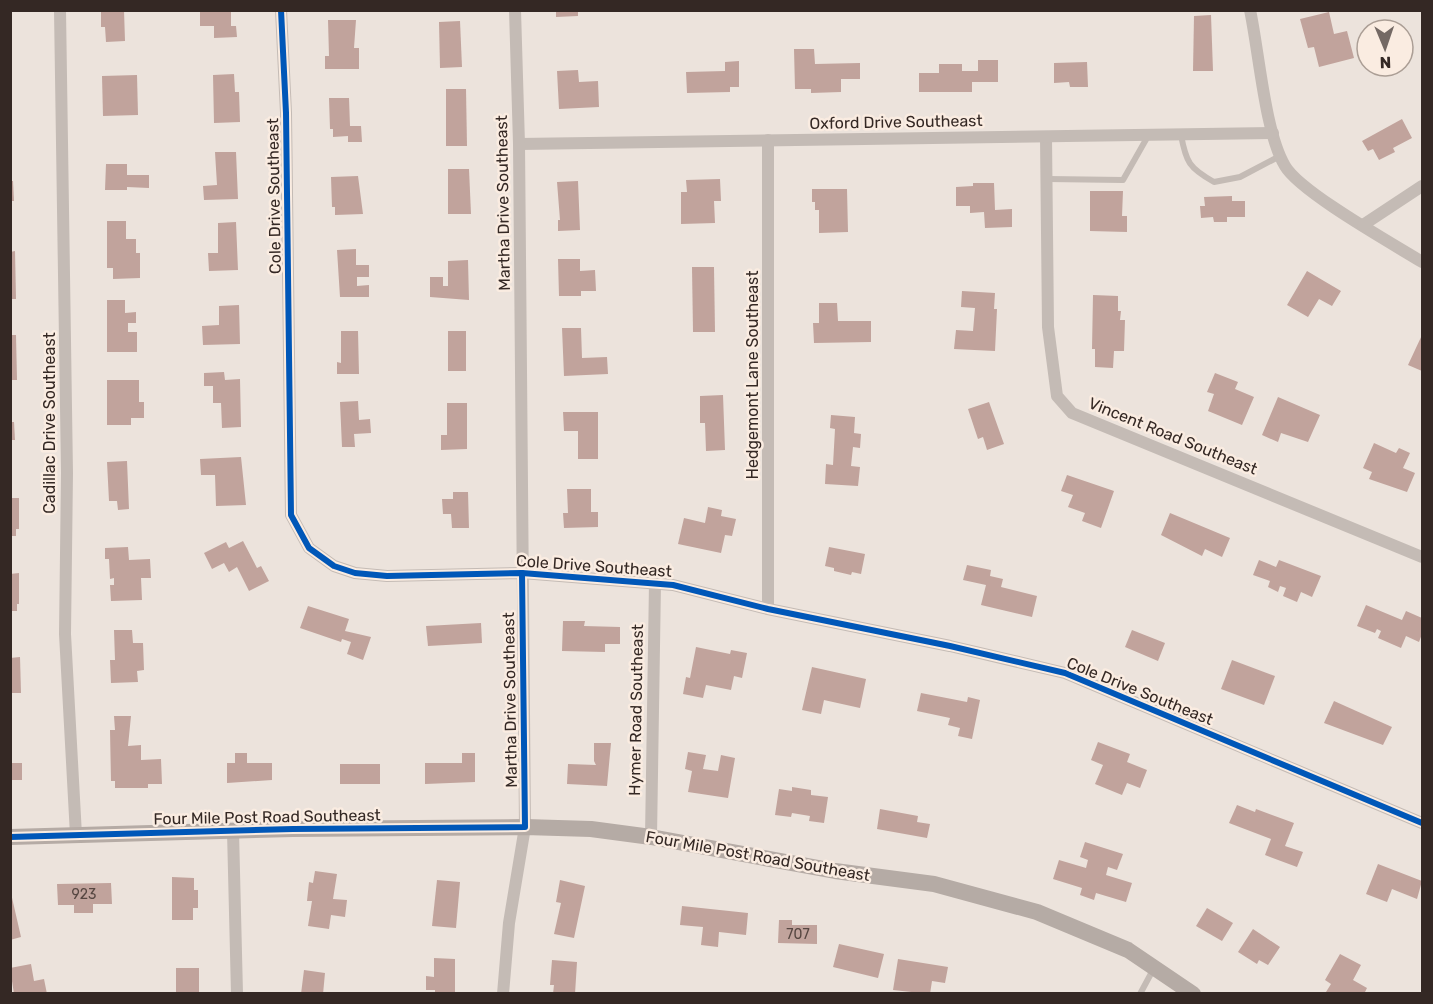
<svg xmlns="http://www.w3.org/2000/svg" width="1433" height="1004" font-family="Rubik,sans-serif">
	<rect width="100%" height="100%" fill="#ece3dc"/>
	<!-- building -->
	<g fill="#c1a39c">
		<polygon points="105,10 124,10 125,41 106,42 105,27 101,27 101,12"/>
		<polygon points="200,10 231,10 231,26 236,26 237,37 214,38 214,26 200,26"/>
		<polygon points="556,10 578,10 578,16 556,17"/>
		<polygon points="1329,12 1334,34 1347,31 1354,58 1319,67 1314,47 1308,48 1300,19"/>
		<polygon points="1211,15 1213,71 1193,71 1194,16"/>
		<polygon points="328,20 356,20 354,48 359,48 359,69 325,69 325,56 329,56"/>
		<polygon points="460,21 462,67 440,68 439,22"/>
		<polygon points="794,49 814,49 815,64 860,63 860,79 841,79 841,92 811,93 811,89 795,89"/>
		<polygon points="978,60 998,60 998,82 972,82 972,92 919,92 919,73 939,73 939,64 962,64 962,71 978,71"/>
		<polygon points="739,61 739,87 730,87 730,92 687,93 686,72 725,71 725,62"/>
		<polygon points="1087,62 1088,87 1070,87 1069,82 1054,83 1054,63"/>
		<polygon points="578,70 579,82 598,81 599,107 559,109 557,71"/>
		<polygon points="234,74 235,92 239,92 240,122 214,123 213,75"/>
		<polygon points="137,75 138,115 103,116 102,76"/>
		<polygon points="446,89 466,89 467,146 446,146"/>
		<polygon points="329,98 349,98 350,126 361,126 362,142 348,142 348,136 333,137 333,129 330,129"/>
		<polygon points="1402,119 1412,138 1393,148 1395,152 1379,160 1373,149 1368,151 1362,141"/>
		<polygon points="215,152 236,152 238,199 204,200 203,186 217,185"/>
		<polygon points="106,164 127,164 127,175 149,175 149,188 127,187 127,190 105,190"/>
		<polygon points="448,169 469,169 471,214 448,214"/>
		<polygon points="358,176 363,214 335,215 335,207 332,207 331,177"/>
		<polygon points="720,179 721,201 714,201 715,223 681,224 681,192 687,192 686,180"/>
		<polygon points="10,181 13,181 14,201 10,201"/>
		<polygon points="578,181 580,230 558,231 558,220 560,220 557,182"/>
		<polygon points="973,183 994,183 995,210 1012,209 1012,227 985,228 984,212 970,213 970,206 956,206 956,187 973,186"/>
		<polygon points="812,189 847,189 848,232 819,233 819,210 815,210 815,202 812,202"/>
		<polygon points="1090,191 1123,191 1122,216 1127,216 1127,232 1090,231"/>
		<polygon points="1232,196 1232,201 1245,201 1245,217 1227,217 1227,222 1214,222 1213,217 1201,218 1200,206 1205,206 1204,197"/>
		<polygon points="107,221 126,221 126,239 136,239 136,253 140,253 140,278 113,279 113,268 107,268"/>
		<polygon points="236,222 238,270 209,271 208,253 218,253 218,223"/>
		<polygon points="356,249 356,265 369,265 369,277 357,277 357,286 369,285 369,297 340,297 337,250"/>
		<polygon points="15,251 16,299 10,299 10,252"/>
		<polygon points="558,259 580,259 580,271 595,270 596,291 581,291 581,296 559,296"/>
		<polygon points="468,260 469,300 430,297 430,277 443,277 443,286 448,286 448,261"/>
		<polygon points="692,267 714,267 715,332 693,332"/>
		<polygon points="1307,271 1341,291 1332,306 1319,299 1308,317 1287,305"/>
		<polygon points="962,291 995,293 994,309 997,309 995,351 954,349 956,330 973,331 975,308 961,307"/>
		<polygon points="1093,295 1118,296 1118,311 1121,311 1120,320 1125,320 1124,351 1114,351 1113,368 1095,367 1095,349 1092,349"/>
		<polygon points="107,300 125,300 125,313 136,312 136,323 128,323 128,332 137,332 137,352 107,352"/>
		<polygon points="819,303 837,303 838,321 871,321 871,342 814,343 813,323 819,323"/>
		<polygon points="239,305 240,344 203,345 202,326 219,325 219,306"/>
		<polygon points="562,328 581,328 582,358 607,357 608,374 564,376"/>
		<polygon points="341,331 358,331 359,374 337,374 337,362 341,363"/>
		<rect x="448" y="331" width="18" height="40"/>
		<polygon points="10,335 16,335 17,380 10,380"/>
		<polygon points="1422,335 1422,371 1408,365"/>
		<polygon points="224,372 225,380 240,379 241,427 222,428 221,403 213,403 213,386 204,386 204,373"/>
		<polygon points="1215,373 1238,382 1235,389 1254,397 1242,425 1208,411 1214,394 1207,392"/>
		<polygon points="107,380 139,380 139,402 144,402 144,418 131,418 131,425 107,425"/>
		<polygon points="723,395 725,450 706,451 705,423 700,423 700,396"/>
		<polygon points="1278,397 1320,415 1308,442 1281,433 1278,442 1262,435"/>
		<polygon points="358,401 359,420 370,419 371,433 354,434 355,447 342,447 340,402"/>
		<polygon points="989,402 1004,444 987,450 983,437 978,439 968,409"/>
		<polygon points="447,403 467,403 467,449 441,450 441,435 447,435"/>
		<polygon points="563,412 598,412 598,459 578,459 578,431 564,431"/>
		<polygon points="831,415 855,417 854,433 861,434 860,448 853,447 851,466 860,467 858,486 825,484 826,464 833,465 835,429 830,428"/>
		<polygon points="10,422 14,422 15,440 10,440"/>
		<polygon points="1374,443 1396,453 1399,448 1410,453 1403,468 1415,473 1407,492 1369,479 1372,472 1363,468"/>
		<polygon points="241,457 246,505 216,506 215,475 201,475 200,459"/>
		<polygon points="127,461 129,509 118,510 117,501 109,501 107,462"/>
		<polygon points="1067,475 1114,491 1101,528 1082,521 1085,513 1068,507 1073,495 1061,491"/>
		<polygon points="567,489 591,489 591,512 598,512 598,527 564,528 563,513 568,513"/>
		<polygon points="453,492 468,492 469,528 452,528 451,514 443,514 442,499 453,499"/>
		<polygon points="10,498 19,498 19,529 16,529 16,536 10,536"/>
		<polygon points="708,507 722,510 721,516 736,519 732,536 725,535 721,553 678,544 684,518 705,523"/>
		<polygon points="1170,513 1230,538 1222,557 1205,549 1202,556 1161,535"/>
		<polygon points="243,541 257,568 261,566 269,581 249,591 237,567 229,572 224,563 212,569 204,553 226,542 229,548"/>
		<polygon points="128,547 129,560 150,559 151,578 141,578 142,600 111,601 110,585 114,585 114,578 110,579 109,559 105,559 105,548"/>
		<polygon points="829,547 865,554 861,574 852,572 851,575 834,571 834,568 825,566"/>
		<polygon points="1259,560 1276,567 1279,560 1321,576 1312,597 1301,592 1297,602 1283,596 1286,588 1280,586 1278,592 1268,587 1270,581 1253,575"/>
		<polygon points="967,565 991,570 990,576 1003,579 1001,587 1037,596 1032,617 981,605 986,585 963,580"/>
		<polygon points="19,573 19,604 17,604 17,611 10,611 10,574"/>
		<polygon points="1366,605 1402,620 1406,611 1422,618 1422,634 1419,642 1406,636 1401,648 1378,638 1381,631 1377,629 1375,633 1357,626"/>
		<polygon points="308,606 349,619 345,631 371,637 363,660 347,654 351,642 342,639 341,642 300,628"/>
		<polygon points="563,621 585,621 584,626 620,627 620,644 605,644 605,652 562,651"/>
		<polygon points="481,623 482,643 428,646 426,626"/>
		<polygon points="114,630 132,630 133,643 143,643 144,670 137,671 138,682 111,683 110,660 115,660"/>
		<polygon points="1132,630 1165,643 1158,661 1125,647"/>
		<polygon points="696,647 730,654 731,650 747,653 742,678 734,676 731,690 706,685 703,698 683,694 686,677 690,678"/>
		<polygon points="20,657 21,693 10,693 10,658"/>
		<polygon points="1232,660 1275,676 1264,705 1221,689"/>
		<polygon points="812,667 866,679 860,708 824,700 821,714 802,710"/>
		<polygon points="921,693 967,702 968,697 980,700 972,739 958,736 960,728 948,725 950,718 917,711"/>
		<polygon points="1334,701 1392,727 1383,745 1324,723"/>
		<polygon points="114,716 131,716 128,746 141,745 141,760 161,759 162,784 148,784 148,788 115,788 115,781 111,781 110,730 115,730"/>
		<polygon points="1098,742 1130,754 1127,762 1147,770 1140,788 1127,783 1122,795 1095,784 1103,765 1091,760"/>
		<polygon points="594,743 611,743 607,786 567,784 568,764 596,765 594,761"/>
		<polygon points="688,752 706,755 703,769 718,771 721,755 735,758 728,798 688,792 692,771 685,769"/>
		<polygon points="235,753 247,753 247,763 272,763 272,780 227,783 227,763 235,763"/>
		<polygon points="462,753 475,753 475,782 425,784 425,763 462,763"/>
		<rect x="10" y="763" width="12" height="17"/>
		<rect x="340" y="764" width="40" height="20"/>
		<polygon points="792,787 811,790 811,795 828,797 824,823 809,821 810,816 792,813 791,817 775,815 779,789 792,791"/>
		<polygon points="1237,805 1255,812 1256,809 1294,823 1285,846 1303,852 1297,867 1265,855 1271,839 1229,823"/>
		<polygon points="880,809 918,816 917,822 930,824 927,838 877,829"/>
		<polygon points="1085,842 1123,854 1117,870 1108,867 1106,875 1132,883 1126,902 1096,893 1094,900 1080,895 1082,888 1053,879 1059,860 1086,868 1088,860 1080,857"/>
		<polygon points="1378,864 1422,881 1417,899 1392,889 1387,902 1366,894"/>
		<polygon points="315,871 337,874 333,899 347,900 345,917 331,915 329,929 308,926 312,901 307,901 309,882 313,883"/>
		<polygon points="172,877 194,878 194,890 198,890 198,908 193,908 193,920 172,920"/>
		<polygon points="437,880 460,882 456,928 432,926"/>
		<polygon points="560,880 585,886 574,938 554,934 561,903 556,902"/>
		<polygon points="111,883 112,904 93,904 93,913 74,913 74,905 58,905 57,884"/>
		<polygon points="10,889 21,937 10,940"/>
		<polygon points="682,906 748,913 746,935 719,932 718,947 701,945 703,927 680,925"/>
		<polygon points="1207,908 1233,923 1222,941 1196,926"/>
		<polygon points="779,920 792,920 792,925 817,925 817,944 778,943"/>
		<polygon points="1253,929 1280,947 1268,965 1259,960 1257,964 1238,952"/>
		<polygon points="839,944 884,954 878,978 833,967"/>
		<polygon points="1340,954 1361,965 1353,980 1367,988 1364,994 1326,992 1331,984 1325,980"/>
		<polygon points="434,958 455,959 455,994 435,994 435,990 426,990 426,976 434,977"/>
		<polygon points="898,959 948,967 945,983 932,981 930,994 893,990"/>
		<polygon points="552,960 577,962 575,994 553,994 554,985 550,985"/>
		<polygon points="31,964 34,981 44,979 47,994 14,994 10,968"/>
		<rect x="176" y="968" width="23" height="26"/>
		<polygon points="304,970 325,973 323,994 301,994"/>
	</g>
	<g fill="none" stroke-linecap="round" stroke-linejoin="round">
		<!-- service -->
		<g stroke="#c4bbb5" stroke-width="6">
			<path d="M1181,135C1186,162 1189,168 1214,182L1240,177L1280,156"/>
			<polyline points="1048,179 1123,180 1148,136"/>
			<polyline points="1140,994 1154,968"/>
		</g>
		<!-- minor -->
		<g stroke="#c4bbb5" stroke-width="12">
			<polyline points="60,10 67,473 65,634 76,835"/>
			<polyline points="281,10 286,113 291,515 309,548 334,566 355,573 387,576 522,573 673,585 768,609 950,646 1065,673 1422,823"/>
			<path d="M1250,10C1259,52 1265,133 1285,166C1300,192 1393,244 1422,262"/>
			<polyline points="1046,137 1048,327 1057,396 1072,413 1422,557"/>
			<polyline points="519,144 1273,133"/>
			<polyline points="1363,225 1422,186"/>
			<polyline points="768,609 768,140"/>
			<polyline points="233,831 237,994"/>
			<polyline points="651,837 655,583"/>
			<polyline points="503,994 509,923 525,827 519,144 515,10"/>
		</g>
		<!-- secondary -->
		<polyline stroke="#b5aba5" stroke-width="16" points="10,837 293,829 525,827 591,829 651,837 835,871 934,884 1037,912 1128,950 1193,994"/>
		<defs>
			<g id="cycleway">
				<polyline points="281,10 286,113 291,515 309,548 334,566 355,573 387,576 522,573 673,585 768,609 950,646 1065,673 1422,823"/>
				<polyline points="10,837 293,829 525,827 522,573"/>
			</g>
		</defs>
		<!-- cycleway casing -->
		<use href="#cycleway" stroke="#faece1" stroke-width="10"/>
		<!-- cycleway -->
		<use href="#cycleway" stroke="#0057b8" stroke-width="6"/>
	</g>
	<g text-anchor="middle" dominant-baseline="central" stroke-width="5" stroke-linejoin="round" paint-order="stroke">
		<!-- number labels -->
		<g font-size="14" fill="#574742">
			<text x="84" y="894">923</text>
			<text x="798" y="934">707</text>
		</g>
		<!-- street labels -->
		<g font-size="16" fill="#342824" stroke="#faece1">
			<text transform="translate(896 122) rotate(-1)">Oxford Drive Southeast</text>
			<text transform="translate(274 196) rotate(-91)">Cole Drive Southeast</text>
			<text transform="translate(503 203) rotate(-91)">Martha Drive Southeast</text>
			<text transform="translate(752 375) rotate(-90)">Hedgemont Lane Southeast</text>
			<text transform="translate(49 423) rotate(-90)">Cadillac Drive Southeast</text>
			<text transform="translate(1173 436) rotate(22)">Vincent Road Southeast</text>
			<text transform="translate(594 566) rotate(4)">Cole Drive Southeast</text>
			<text transform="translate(1140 691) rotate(22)">Cole Drive Southeast</text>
			<text transform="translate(510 700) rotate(-91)">Martha Drive Southeast</text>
			<text transform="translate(636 710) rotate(-89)">Hymer Road Southeast</text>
			<text transform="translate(267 817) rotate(-1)">Four Mile Post Road Southeast</text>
			<text transform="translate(758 856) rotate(10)">Four Mile Post Road Southeast</text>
		</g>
	</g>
	<!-- border -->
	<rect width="1433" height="1004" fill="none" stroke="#342824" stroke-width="24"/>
	<!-- north arrow -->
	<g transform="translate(1385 48) rotate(178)"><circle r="28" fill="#faece1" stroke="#ab9e95" stroke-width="1.5"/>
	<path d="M0-4.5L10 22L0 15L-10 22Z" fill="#746964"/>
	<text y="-9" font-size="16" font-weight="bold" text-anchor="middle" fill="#342824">N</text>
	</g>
</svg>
